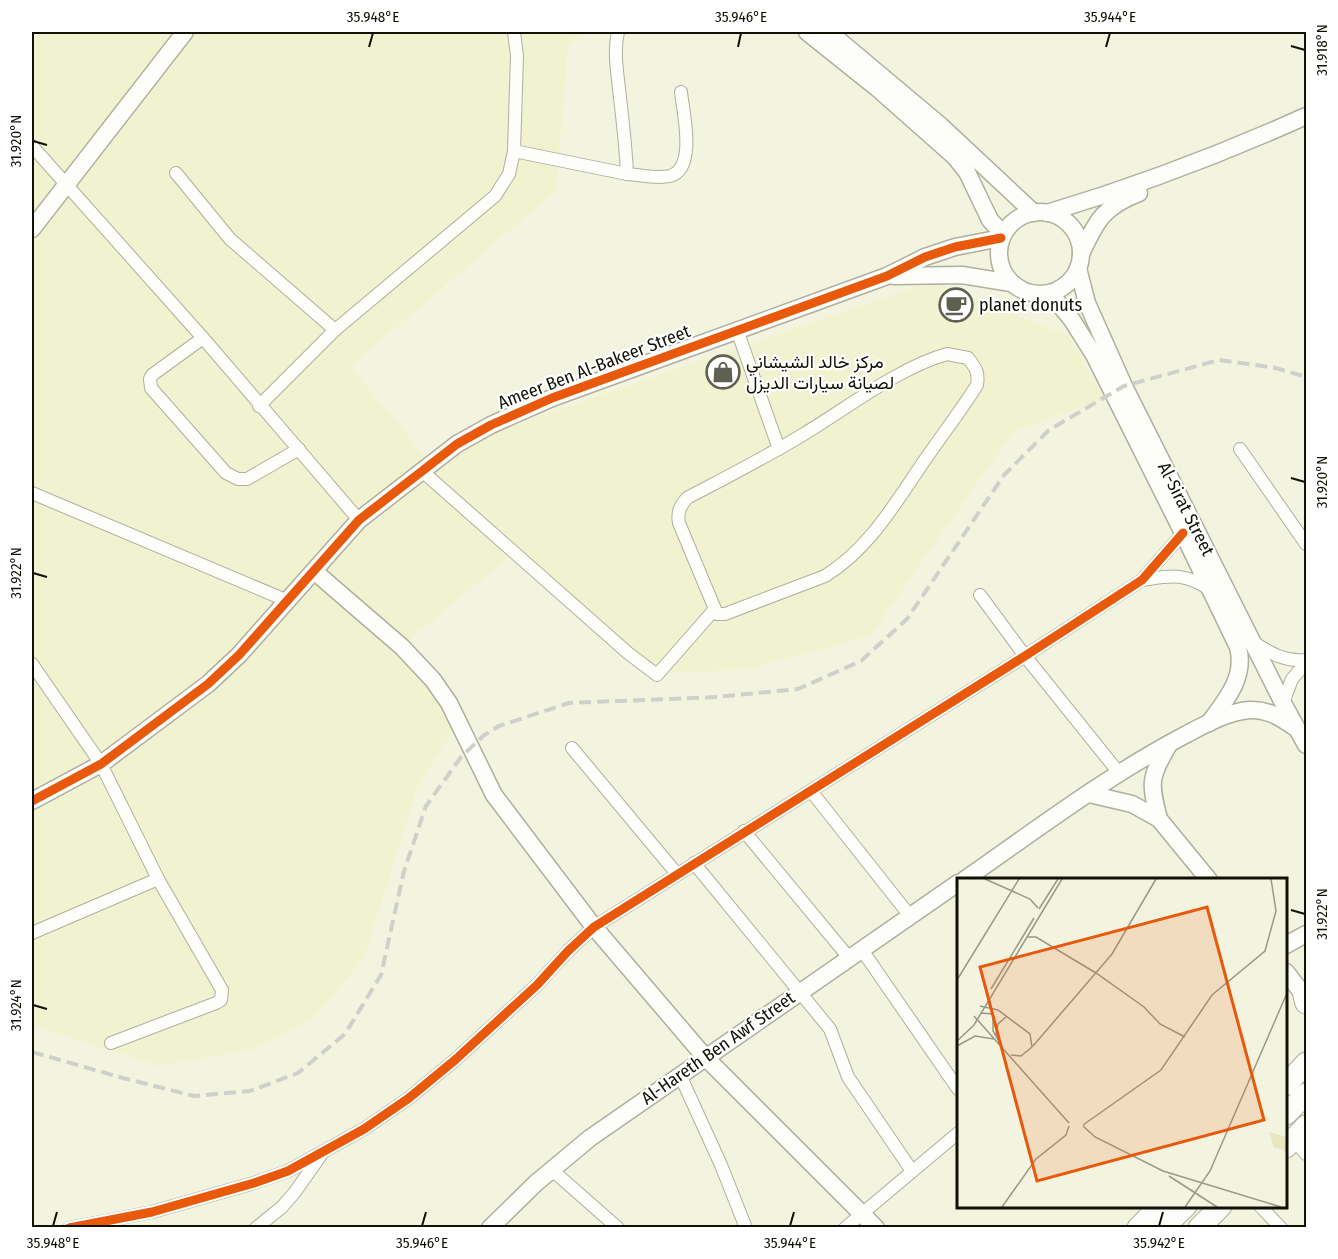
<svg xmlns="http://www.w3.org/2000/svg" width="1338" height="1259" font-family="'Fira Sans Condensed',Vazirmatn,sans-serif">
	<rect width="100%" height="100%" fill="#f3f4df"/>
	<!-- built -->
	<polygon fill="#f1f2d0" points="32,32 583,32 568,46 556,191 350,367 404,430 424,456 932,281 1068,336 1104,398 1013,432 870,636 746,670 663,673 513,554 404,644 453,731 418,785 364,958 312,1020 255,1049 158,1066 32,1025"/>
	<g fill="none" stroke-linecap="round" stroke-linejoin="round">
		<defs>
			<g id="street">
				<polyline points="32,146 203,338 359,520"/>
				<path d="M514,151L627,174C626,149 623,123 620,98C618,76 613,53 618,32"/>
				<polyline points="176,173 230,239 335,330"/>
				<path d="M627,174C641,175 657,179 670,176C697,169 683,112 681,92"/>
				<polyline points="737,330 779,449"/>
				<polyline points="203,338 152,375 150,379 151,388 226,473 238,479 247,479 299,449"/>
				<path d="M947,354L968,358C976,368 979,373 977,385C962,409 945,431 929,454C898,498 872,547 825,576L725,614H717L679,523C677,512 680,506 687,498C727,477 766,457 804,434C847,408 900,367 947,354Z"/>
				<polyline points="259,406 335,330 495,196 509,174 514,151 517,56 514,32"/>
				<polyline points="1240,449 1306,544"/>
				<polyline points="422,471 628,653 657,675 714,610"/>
				<polyline points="32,493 288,601"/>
				<path d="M1142,580C1170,576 1184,572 1209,589"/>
				<polyline points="980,595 1025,656 1119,773"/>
				<path d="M1253,642C1271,653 1284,662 1306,660"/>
				<polyline points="32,664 101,764 158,879 222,990 221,1000 216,1003 111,1043"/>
				<polyline points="1283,703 1292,679 1306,663"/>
				<polyline points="572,748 677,874"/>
				<polyline points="811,791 910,916"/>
				<polyline points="744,831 850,959"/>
				<polyline points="694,863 830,1029 848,1077 912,1171"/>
				<polyline points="32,933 158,879"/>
				<polyline points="862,950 958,1089"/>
				<polyline points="680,1075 721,1165 746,1228"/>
				<polyline points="1293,1139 1306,1154"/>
				<polyline points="552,1170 618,1228"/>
				<polyline points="1260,1206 1281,1228"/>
				<polyline points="69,1228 152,1212 254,1183 288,1171 364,1129 409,1098 455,1060 537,985 568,951 594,927 1025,656 1142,580 1183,533"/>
				<polyline points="256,1228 282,1207 295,1192 321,1155"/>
				<polyline points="845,1228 958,1133"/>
			</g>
			<g id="secondary">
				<polyline points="807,32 877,88 955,157 967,172 990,220 1003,234"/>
				<polyline points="829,32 941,126 1034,213"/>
				<circle cx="1040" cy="253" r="41"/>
				<path d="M1047,213C1134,187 1224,153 1306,116"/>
				<polyline points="32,229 185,32"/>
				<path d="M1081,254C1096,221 1104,206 1139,193"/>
				<polyline points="1078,268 1087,303 1124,386 1283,703 1306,745"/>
				<polyline points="894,276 962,275 1011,283"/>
				<path d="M1050,293L1072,320L1094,355L1183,533L1238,647C1246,677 1226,700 1209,723"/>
				<polyline points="314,571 402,647 433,680 449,703 494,795 594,927 705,1057 876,1228"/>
				<polyline points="1089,794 1132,804 1159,819 1209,880"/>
				<polyline points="32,801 101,764 208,684 239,655 359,520 457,444 491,425 552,398 887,276 925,257 955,247 1001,238"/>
				<path d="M1159,819C1149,781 1150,778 1169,744"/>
				<path d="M964,880C1036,830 1107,776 1185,735C1204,725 1227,712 1249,710C1267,709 1280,717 1294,727"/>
				<polyline points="1286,945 1306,934"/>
				<polyline points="1286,972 1306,998"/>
				<polyline points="490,1228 536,1183 590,1138 958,883"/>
			</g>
			<g id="highway">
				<polyline points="1304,996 1306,1003"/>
				<polyline points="1286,1085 1306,1063"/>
				<polyline points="1286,1114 1306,1094"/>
				<polyline points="1286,1147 1306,1126"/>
				<polyline points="1138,1228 1160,1206"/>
				<polyline points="1163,1228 1186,1206"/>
				<polyline points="1199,1228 1221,1206"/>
			</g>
		</defs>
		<!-- street casing -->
		<use href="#street" stroke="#afaf9f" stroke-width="14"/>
		<!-- secondary casing -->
		<use href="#secondary" stroke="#afaf9f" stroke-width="19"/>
		<!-- highway casing -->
		<use href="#highway" stroke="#afaf9f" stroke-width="23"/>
		<!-- street -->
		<use href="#street" stroke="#fdfdfa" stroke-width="12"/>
		<!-- secondary -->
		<use href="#secondary" stroke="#fdfdfa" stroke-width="16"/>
		<!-- highway -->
		<use href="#highway" stroke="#fdfdfa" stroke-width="21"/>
		<!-- rail -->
		<polyline stroke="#d0d0ca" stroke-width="4" stroke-dasharray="12 6" stroke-linecap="butt" points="32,1052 123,1078 194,1096 250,1091 298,1073 345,1034 381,975 404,871 426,806 461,757 483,736 499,726 569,703 716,697 798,689 861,661 907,619 1004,475 1049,430 1124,386 1219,360 1276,368 1306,377"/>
		<defs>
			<g id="cycleway">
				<polyline points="32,801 101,764 208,684 239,655 359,520 457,444 491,425 552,398 887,276 925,257 955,247 1001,238"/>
				<polyline points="69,1228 152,1212 254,1183 288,1171 364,1129 409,1098 455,1060 537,985 568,951 594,927 1025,656 1142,580 1183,533"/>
			</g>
		</defs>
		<!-- cycleway casing -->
		<use href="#cycleway" stroke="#fff" stroke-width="13"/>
		<!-- cycleway -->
		<use href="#cycleway" stroke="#e8590c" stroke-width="9"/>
	</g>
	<!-- ticks -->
	<path fill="none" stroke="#101004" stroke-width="2" d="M1291,46L1305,50M369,47L373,33M738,47L741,33M1106,47L1110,33M33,141L47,145M1291,478L1305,482M33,573L47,577M1291,910L1305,914M33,1005L47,1009M53,1226L57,1212M422,1226L426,1212M790,1226L794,1212M1159,1226L1163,1212"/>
	<!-- icons -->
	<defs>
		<symbol id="cafe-ring" viewBox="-11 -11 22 22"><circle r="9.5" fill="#fff" stroke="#5f6051" stroke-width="1.5"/><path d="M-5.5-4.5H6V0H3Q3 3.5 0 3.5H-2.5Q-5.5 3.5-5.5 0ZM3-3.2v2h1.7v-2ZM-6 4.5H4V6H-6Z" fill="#5f6051"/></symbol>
		<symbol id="shop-ring" viewBox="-11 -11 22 22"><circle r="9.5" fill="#fff" stroke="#5f6051" stroke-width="1.5"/><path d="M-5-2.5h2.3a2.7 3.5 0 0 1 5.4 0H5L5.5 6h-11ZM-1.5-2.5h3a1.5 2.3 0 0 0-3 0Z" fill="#5f6051"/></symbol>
	</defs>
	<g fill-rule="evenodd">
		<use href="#cafe-ring" x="937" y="286" width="38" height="38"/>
		<use href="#shop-ring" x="704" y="353" width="38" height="38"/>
	</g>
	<g text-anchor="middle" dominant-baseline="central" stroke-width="4.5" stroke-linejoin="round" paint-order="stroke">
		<!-- poi labels -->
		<g font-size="18" fill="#101004" stroke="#fff" text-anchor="start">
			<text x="979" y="305">planet donuts</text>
			<text x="746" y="362">مركز خالد الشيشاني<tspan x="746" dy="21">لصيانة سيارات الديزل</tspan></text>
		</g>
		<!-- street labels -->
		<g font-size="18" fill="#101004" stroke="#fff">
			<text transform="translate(594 367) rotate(-21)">Ameer Ben Al-Bakeer Street</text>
			<text transform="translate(1186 509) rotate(63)">Al-Sirat Street</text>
			<text transform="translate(718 1048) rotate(-35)">Al-Hareth Ben Awf Street</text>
		</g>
	</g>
	<!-- overview -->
	<g transform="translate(957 878)">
		<rect width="330" height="330" fill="#f3f4df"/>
		<path d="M312,254L330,259V277L325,271L317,270Z" fill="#e7e8bf"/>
		<path fill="none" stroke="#989987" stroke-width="1.5" d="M28,1L73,21L81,30M82,31L101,1M71,59H79L139,95L187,129L203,146L228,159M0,102L62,1M34,111L77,40M23,128L41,132L73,156L75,169L64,178L54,177M24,135L36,136V153L43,165M17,138L112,245M39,157L41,146L49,139M0,163L17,147L105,1M0,168L18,158L37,161M76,168L155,76L199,1M126,247L204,192L255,117L308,73L319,33L314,1M126,248L138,259L206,293L324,329M212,298L260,329M45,329L79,281L109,257L112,248M228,329L253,293L330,115"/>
		<path fill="#e8590c" fill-opacity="0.15" stroke="#e8590c" stroke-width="3" d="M250,29L307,242L80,303L23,89Z"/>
		<rect width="330" height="330" fill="none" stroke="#101004" stroke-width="3"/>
	</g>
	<!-- border -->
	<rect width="1338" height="1259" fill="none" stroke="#ffffff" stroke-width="66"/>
	<rect x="33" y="33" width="1272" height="1193" fill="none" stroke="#101004" stroke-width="2"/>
	<g font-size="15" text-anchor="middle" fill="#101004">
		<text x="373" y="22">35.948°E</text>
		<text x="741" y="22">35.946°E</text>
		<text x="1110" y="22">35.944°E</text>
		<text transform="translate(1322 50) rotate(-90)" y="5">31.918°N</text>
		<text transform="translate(16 141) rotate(-90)" y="5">31.920°N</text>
		<text transform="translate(1322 482) rotate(-90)" y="5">31.920°N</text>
		<text transform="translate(16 573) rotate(-90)" y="5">31.922°N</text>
		<text transform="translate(1322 914) rotate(-90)" y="5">31.922°N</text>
		<text transform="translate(16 1005) rotate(-90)" y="5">31.924°N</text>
		<text x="53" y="1248">35.948°E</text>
		<text x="422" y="1248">35.946°E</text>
		<text x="790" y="1248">35.944°E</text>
		<text x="1159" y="1248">35.942°E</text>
	</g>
</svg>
